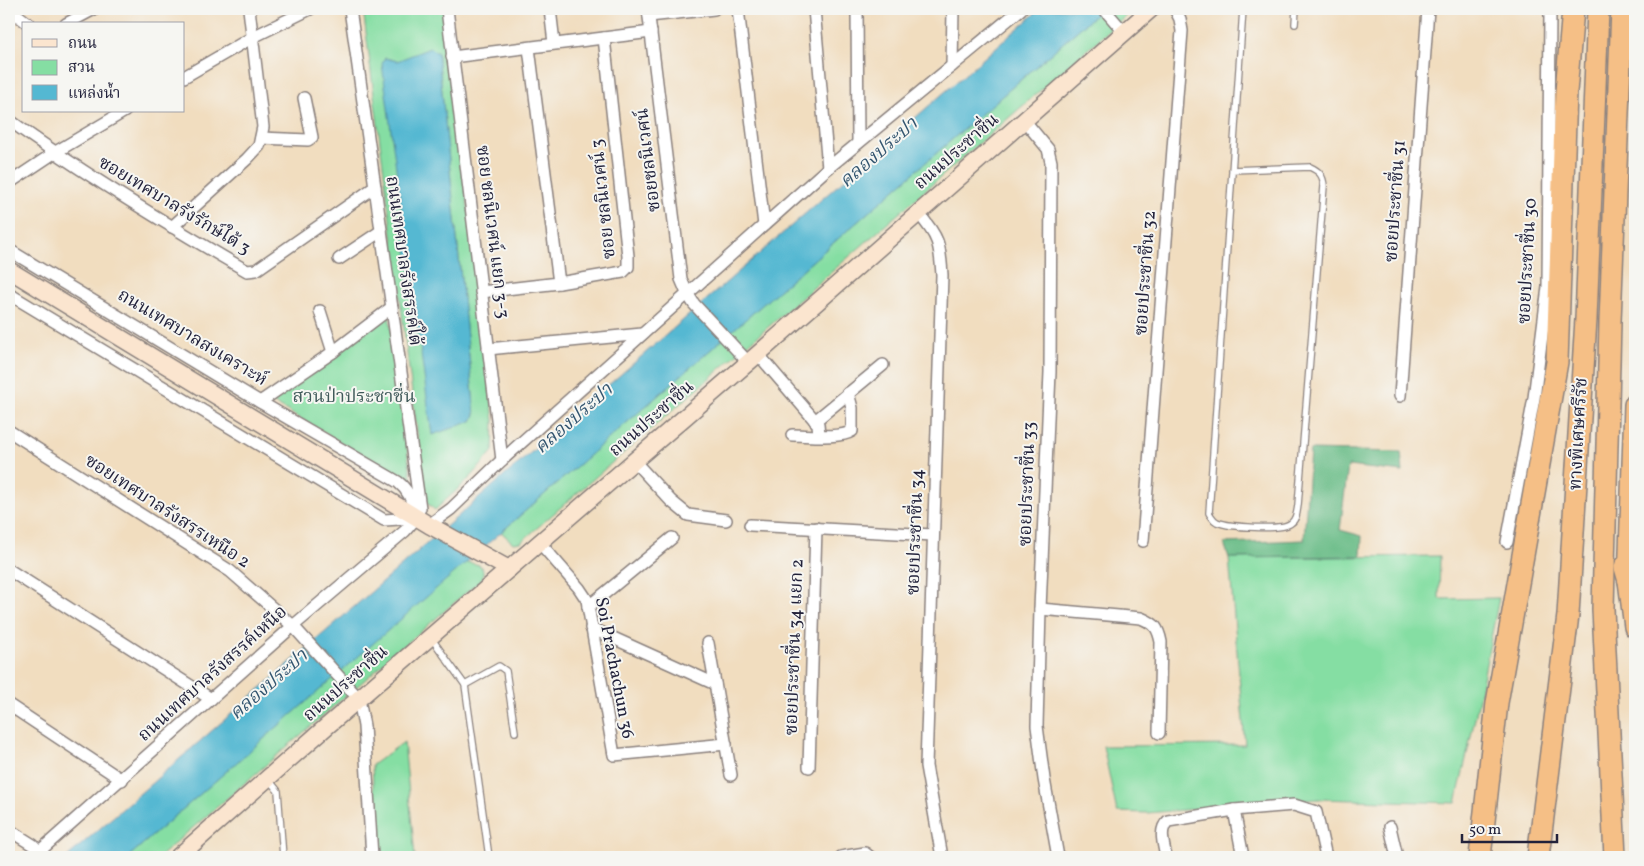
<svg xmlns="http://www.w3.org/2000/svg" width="1644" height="866" font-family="Vollkorn,'Noto Serif Thai',serif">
	<rect width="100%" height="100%" fill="#f6f6f2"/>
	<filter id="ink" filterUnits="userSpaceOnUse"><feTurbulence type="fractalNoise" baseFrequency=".02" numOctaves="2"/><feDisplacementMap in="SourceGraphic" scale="10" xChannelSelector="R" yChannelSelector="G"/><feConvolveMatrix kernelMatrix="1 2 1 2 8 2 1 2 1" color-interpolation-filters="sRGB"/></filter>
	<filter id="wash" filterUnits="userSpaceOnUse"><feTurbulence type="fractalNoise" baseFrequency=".0096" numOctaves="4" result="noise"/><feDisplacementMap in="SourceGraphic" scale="20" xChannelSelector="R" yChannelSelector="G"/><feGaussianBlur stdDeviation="1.12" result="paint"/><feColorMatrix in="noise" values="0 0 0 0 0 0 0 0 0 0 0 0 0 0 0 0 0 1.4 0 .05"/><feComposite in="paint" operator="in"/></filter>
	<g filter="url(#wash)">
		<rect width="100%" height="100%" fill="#f1ddbf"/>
		<!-- green -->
		<g fill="#85dea3" stroke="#54806f" fill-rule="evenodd">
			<path d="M363,9H444L494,421L493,451L472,476L435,510L426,502ZM438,53L475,415L472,421L385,58L397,61Z"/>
			<polygon points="1102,9 1134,9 521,542 513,543 501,532"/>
			<polygon points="389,313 412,484 272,402"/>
			<polygon points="1440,556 1439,599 1499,598 1476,714 1456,803 1319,799 1147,813 1117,812 1103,746 1245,745 1229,558"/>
			<polygon points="466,562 480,565 483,570 483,578 159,857 128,857"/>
			<polygon points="404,742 415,857 377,857 372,765"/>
		</g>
		<!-- forest -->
		<polygon fill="#6cbd89" stroke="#477062" points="1310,450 1401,452 1403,472 1348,466 1340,530 1362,536 1361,556 1229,558 1224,543 1304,540"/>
		<!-- water -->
		<g fill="#54b8d2" stroke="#3b6d86">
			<polygon points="1040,9 1102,9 128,857 67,857"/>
			<polygon points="430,48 438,53 475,415 472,421 432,435 382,64 385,58 397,61"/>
		</g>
	</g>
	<g filter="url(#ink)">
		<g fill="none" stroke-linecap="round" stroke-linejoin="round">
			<defs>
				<g id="lane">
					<polyline points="1295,24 1296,9"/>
					<path d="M1232,170L1310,167C1319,171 1323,175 1324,186L1298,505C1297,511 1297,519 1291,523C1282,531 1229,527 1217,522C1213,520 1212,517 1209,513L1243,9"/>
					<polyline points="432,639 465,685 489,857"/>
					<polyline points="465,685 499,666 506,671 515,732"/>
					<polyline points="269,780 278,791 283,857"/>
				</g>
				<g id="street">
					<polyline points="9,9 29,24"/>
					<polyline points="447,9 502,460"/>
					<polyline points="550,9 554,43"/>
					<polyline points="648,9 681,279 687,293 694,304 748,362"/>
					<polyline points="738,9 764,225"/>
					<polyline points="814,9 828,168"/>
					<polyline points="857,9 858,143"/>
					<polyline points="1104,9 1124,32"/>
					<polyline points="649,16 714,9"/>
					<polyline points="66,24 94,9"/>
					<polyline points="529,48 559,283"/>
					<polyline points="452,57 651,32"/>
					<polyline points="952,66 953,9"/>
					<polyline points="184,77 253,37 310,9"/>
					<path d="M9,120C85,175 166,224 247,271L256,270L375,187"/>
					<polyline points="1024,120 1048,149 1051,162 1050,372 1040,609 1037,726 1044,779 1058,857"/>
					<polyline points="261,138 308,140 312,137 304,98"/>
					<polyline points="9,183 54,153 125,111"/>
					<path d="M918,213C939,237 940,244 942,275L926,766L942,857"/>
					<polyline points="172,227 247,159 259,146 263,127 249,9"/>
					<path d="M9,250L260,402L398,482C408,490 413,501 415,513"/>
					<polyline points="339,259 381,231"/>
					<polyline points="481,292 559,283 623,272 628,267 628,256 604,38"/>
					<polyline points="9,294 384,520 416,518"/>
					<polyline points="320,311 333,352"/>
					<polyline points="488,349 642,334"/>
					<polyline points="758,354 818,424 819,435"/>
					<polyline points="1400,396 1428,9"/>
					<polyline points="260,402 333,352 392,307"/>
					<polyline points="815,421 883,365"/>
					<polyline points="9,431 230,571 293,626 359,699 364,726 372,857"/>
					<path d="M792,435C807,435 840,439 852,431V408L848,393"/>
					<polyline points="634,461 671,501 688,515 726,520"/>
					<polyline points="429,525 451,509 502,460 828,168 1021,9"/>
					<polyline points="750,525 933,535"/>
					<polyline points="1143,541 1182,31 1180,19 1175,9"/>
					<polyline points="1507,542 1534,398 1548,287 1550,9"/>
					<polyline points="540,543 579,588 587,600 614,755 726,744"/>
					<polyline points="9,570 211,699"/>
					<polyline points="588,607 672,538"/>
					<path d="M1040,609L1141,618C1155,624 1158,627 1161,642L1159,733"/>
					<polyline points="591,628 715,684"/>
					<polyline points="708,643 731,775"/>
					<polyline points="9,705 122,780"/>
					<polyline points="809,767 816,528"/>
					<polyline points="1234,810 1243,857"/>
					<polyline points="1390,827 1397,857"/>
					<polyline points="9,830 33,845 44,856"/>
					<polyline points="33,857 293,626 405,531 416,518 420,508 350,9"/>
					<polyline points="841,857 865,853 870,857"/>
					<path d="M1166,857C1164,845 1158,830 1168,821L1234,810L1294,805L1316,812L1326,857"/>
				</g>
				<g id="secondary">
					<polyline points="9,270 429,525 509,569"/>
					<polyline points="178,857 326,727 758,354 1151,9"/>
				</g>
				<g id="highway">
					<polyline points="1625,567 1629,581 1635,627"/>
					<polyline points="1629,581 1635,405"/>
					<polyline points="1480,857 1497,703 1557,362 1566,92 1573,9"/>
					<polyline points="1538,857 1568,615 1586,319 1598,9"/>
					<polyline points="1615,857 1603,609 1610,322 1622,9"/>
				</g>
			</defs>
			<!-- lane casing -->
			<use href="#lane" stroke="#8a807d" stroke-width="8"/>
			<!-- street casing -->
			<use href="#street" stroke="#8a807d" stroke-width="14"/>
			<!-- secondary casing -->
			<use href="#secondary" stroke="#8a807d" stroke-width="19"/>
			<!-- highway casing -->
			<use href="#highway" stroke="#8a807d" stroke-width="24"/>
			<!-- lane -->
			<use href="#lane" stroke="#fff" stroke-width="5.5"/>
			<!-- street -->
			<use href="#street" stroke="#fff" stroke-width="11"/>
			<!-- secondary -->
			<use href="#secondary" stroke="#fbe5cf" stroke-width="16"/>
			<!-- highway -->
			<use href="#highway" stroke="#f5bf86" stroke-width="21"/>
		</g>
	</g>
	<g text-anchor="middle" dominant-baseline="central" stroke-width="4" stroke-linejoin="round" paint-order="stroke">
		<!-- street labels -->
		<g font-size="18" fill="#22223b" stroke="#f6f6f2">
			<text transform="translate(957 152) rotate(-41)">ถนนประชาชื่น</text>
			<text transform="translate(649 160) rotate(-97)">ซอยชลนิเวศน์</text>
			<text transform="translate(604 199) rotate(-96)">ซอย ชลนิเวศน์ 3</text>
			<text transform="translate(1396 201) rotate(-86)">ซอยประชาชื่น 31</text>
			<text transform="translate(174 206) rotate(31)">ซอยเทศบาลรังรักษ์ใต้ 3</text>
			<text transform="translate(492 232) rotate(83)">ซอย ชลนิเวศน์ แยก 3-3</text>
			<text transform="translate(403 261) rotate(82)">ถนนเทศบาลรังสรรค์ใต้</text>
			<text transform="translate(1528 261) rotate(-87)">ซอยประชาชื่น 30</text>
			<text transform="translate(1146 273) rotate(-86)">ซอยประชาชื่น 32</text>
			<text transform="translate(192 338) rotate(31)">ถนนเทศบาลสงเคราะห์</text>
			<text transform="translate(652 419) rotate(-41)">ถนนประชาชื่น</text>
			<text transform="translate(1579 434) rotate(-87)">ทางพิเศษศรีรัช</text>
			<text transform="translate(1028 484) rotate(-88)">ซอยประชาชื่น 33</text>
			<text transform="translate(167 512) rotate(33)">ซอยเทศบาลรังสรรเหนือ 2</text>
			<text transform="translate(916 532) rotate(-88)">ซอยประชาชื่น 34</text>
			<text transform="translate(795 647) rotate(-88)">ซอยประชาชื่น 34 แยก 2</text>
			<text transform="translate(614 668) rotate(79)">Soi Prachachun 36</text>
			<text transform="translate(213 674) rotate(-42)">ถนนเทศบาลรังสรรค์เหนือ</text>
			<text transform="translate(346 684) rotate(-41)">ถนนประชาชื่น</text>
		</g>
		<!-- park labels -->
		<g font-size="18" fill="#405a5a" stroke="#f6f6f2">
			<text x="354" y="397">สวนป่าประชาชื่น</text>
		</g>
		<!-- water labels -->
		<g font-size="19" font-style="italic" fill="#345670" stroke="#f6f6f2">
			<text transform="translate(879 153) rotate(-41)">คลองประปา</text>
			<text transform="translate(574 419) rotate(-41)">คลองประปา</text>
			<text transform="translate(269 685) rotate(-41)">คลองประปา</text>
		</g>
	</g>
	<!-- margin -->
	<rect width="1644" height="866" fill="none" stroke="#f6f6f2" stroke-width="30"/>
	<!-- legend -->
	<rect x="22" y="22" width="162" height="90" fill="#f6f6f2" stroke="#a1a1a9"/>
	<rect x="32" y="39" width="25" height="8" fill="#fbe5cf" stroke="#a1a1a9"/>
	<text x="68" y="48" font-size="15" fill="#22223b">ถนน</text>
	<rect x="32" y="60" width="25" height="15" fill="#85dea3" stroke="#a1a1a9"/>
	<text x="68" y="72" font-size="15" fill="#22223b">สวน</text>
	<rect x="32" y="85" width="25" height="15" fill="#54b8d2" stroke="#a1a1a9"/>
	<text x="68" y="98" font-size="15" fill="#22223b">แหล่งน้ำ</text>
	<!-- scale -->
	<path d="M1462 834v8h95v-8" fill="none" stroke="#22223b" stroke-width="2.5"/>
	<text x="1469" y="834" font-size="15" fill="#22223b" stroke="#f6f6f2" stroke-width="4" paint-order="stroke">50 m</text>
</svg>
